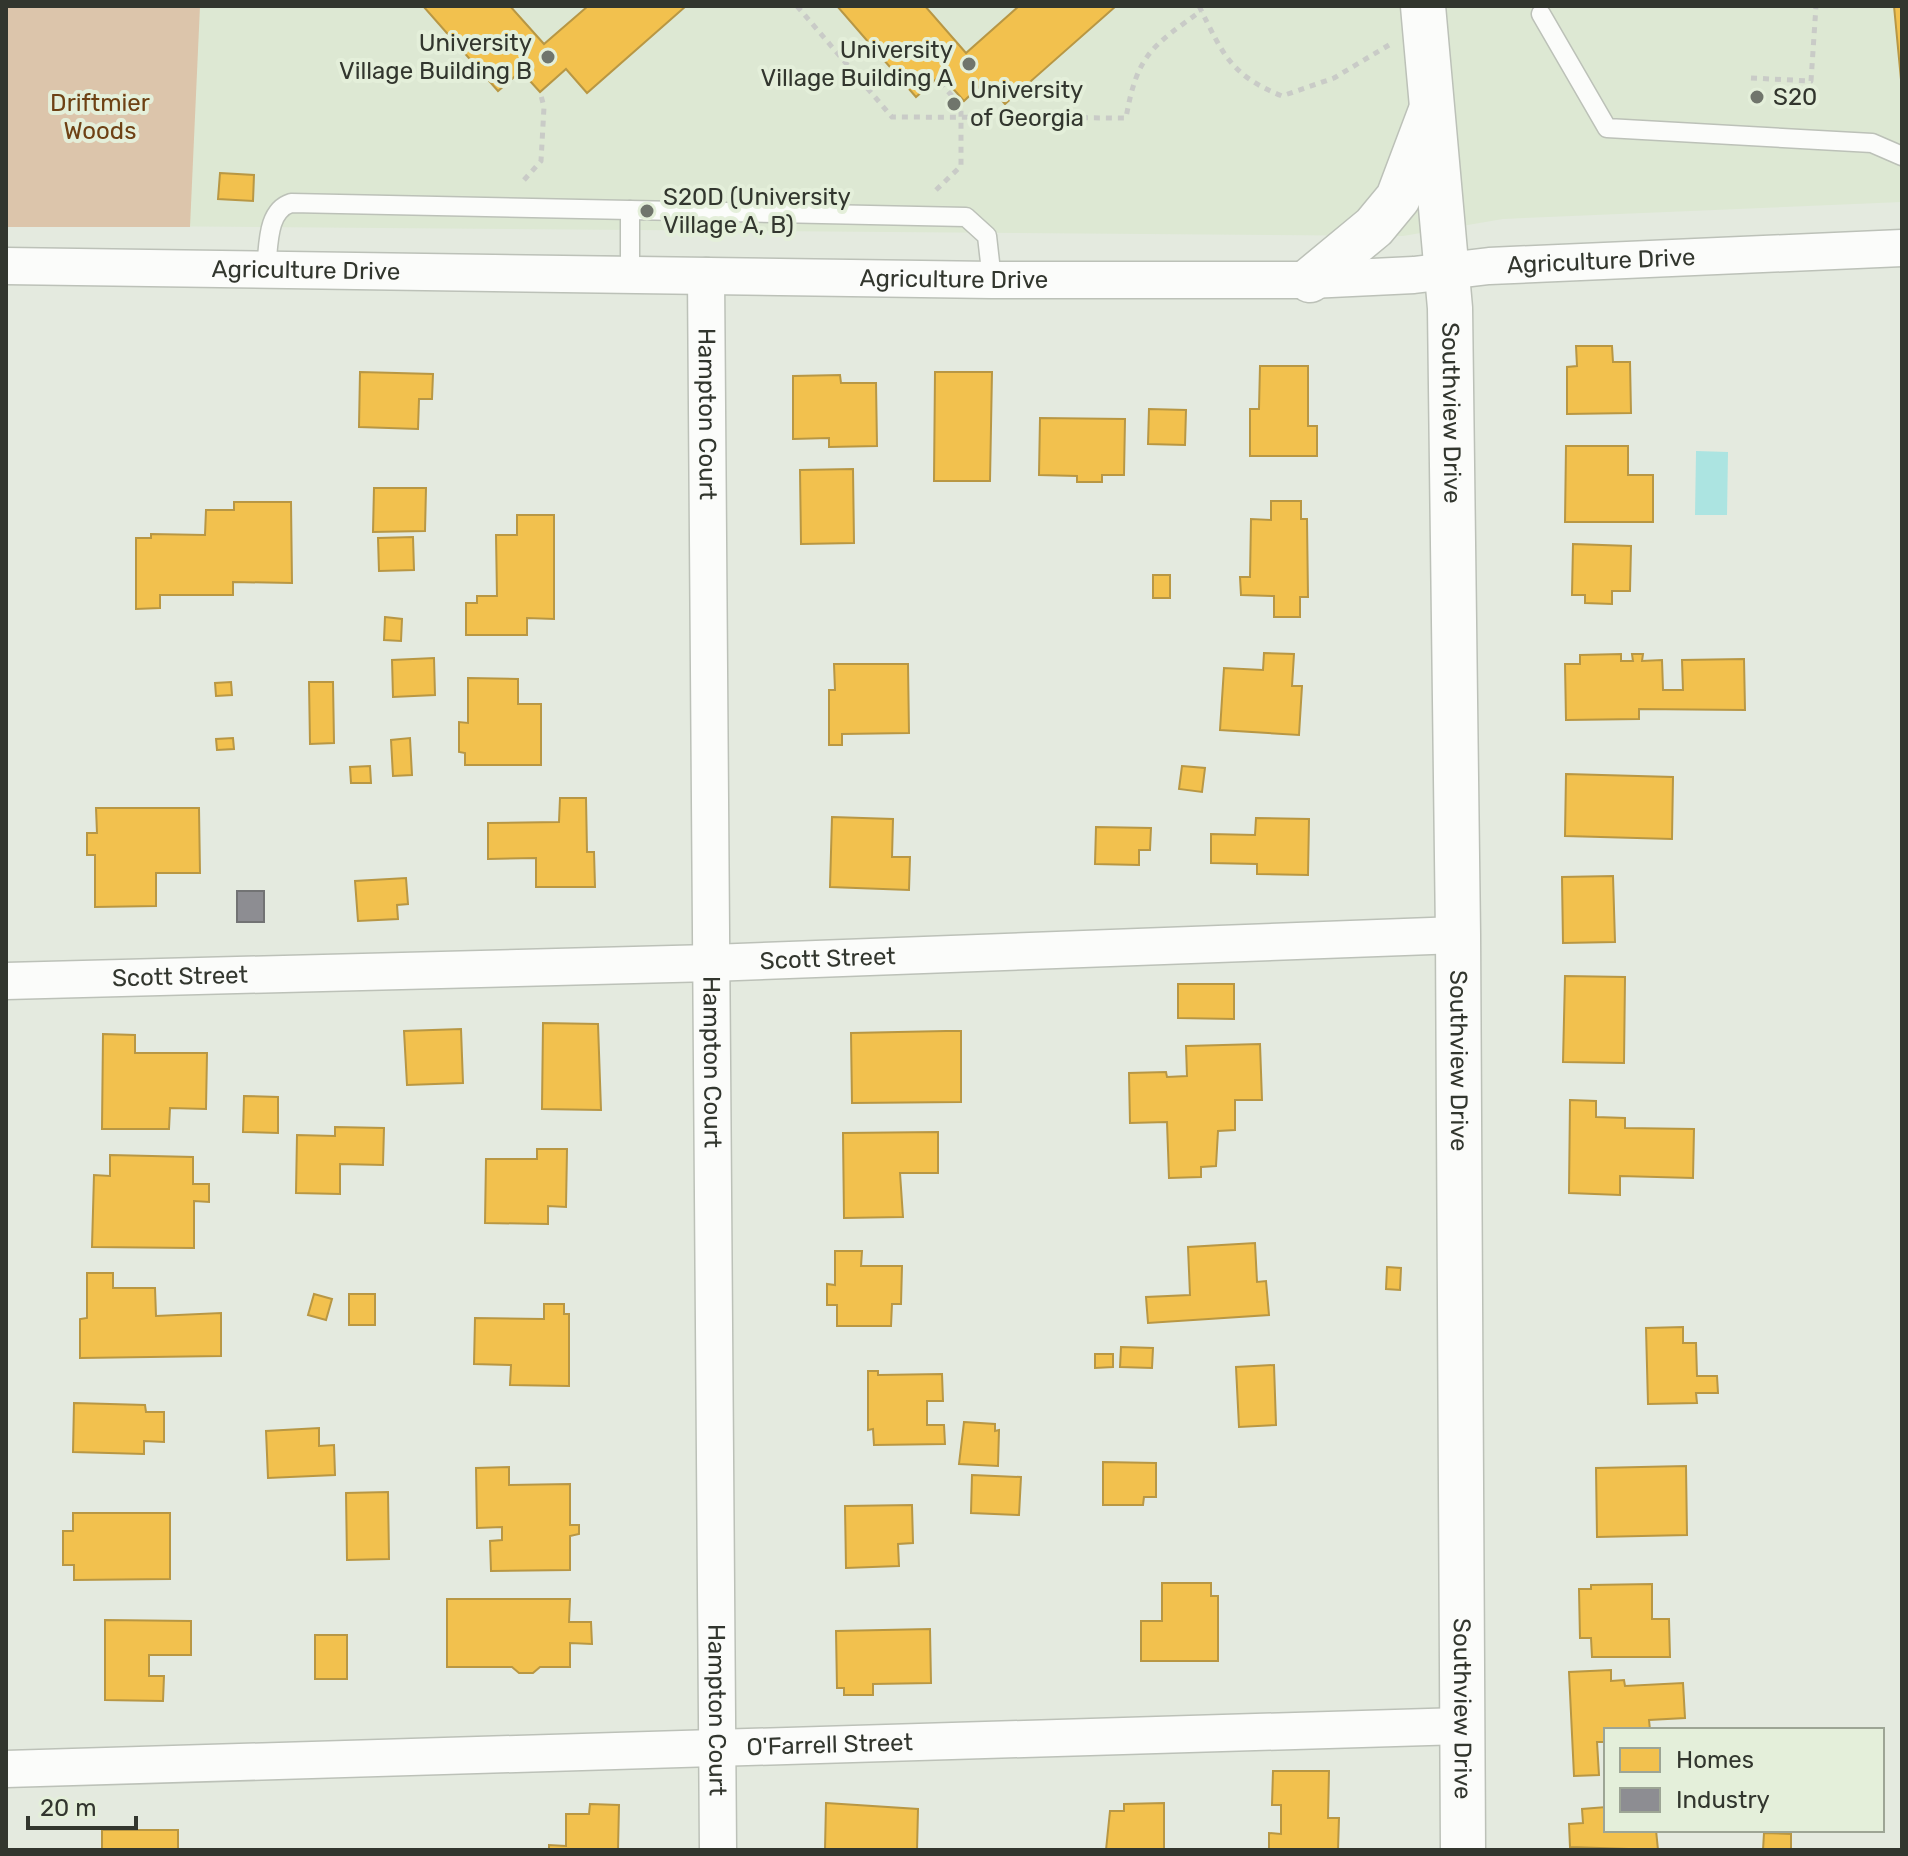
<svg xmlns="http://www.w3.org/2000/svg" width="1908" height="1856" font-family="Rubik,sans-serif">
	<rect width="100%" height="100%" fill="#e4eadf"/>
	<!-- built -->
	<polygon fill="#dde8d3" points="6,6 1902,6 1902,202 1503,219 1403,236 6,225"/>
	<!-- forest -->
	<polygon fill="#dcc5ab" points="6,6 200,6 190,227 6,227"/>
	<!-- water -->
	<polygon fill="#ace4e1" points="1696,451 1728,452 1727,515 1695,515"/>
	<!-- homes -->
	<g fill="#f2c14e" stroke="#b89744" stroke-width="2">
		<polygon points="423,6 510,6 544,44 588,6 686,6 587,93 566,69 540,92 521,71 498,91"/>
		<polygon points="837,6 925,6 966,53 1019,6 1116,6 1005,104 985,81 964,101 941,75 916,97"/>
		<polygon points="1894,6 1902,6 1902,90"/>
		<polygon points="220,173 254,175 253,201 218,199"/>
		<polygon points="1576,346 1612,346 1613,362 1630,362 1631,413 1567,414 1567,367 1577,366"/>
		<polygon points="1260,366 1308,366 1308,426 1317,426 1317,456 1250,456 1250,409 1259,409"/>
		<polygon points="360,372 433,374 432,399 419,399 418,429 359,427"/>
		<polygon points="935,372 992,372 990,481 934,481"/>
		<polygon points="840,375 841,383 876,383 877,446 829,447 829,438 793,439 793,376"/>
		<polygon points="1149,409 1186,410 1185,445 1148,444"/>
		<polygon points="1040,418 1125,419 1124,475 1102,475 1102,482 1077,482 1077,476 1039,475"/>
		<polygon points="1566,446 1628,446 1628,475 1653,475 1653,522 1565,522"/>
		<polygon points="853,469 854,543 801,544 800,470"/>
		<polygon points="374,488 426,488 425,531 373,532"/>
		<polygon points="1271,501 1301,501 1301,519 1307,519 1308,597 1300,597 1300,617 1274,617 1274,596 1241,595 1240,577 1250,577 1251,519 1271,520"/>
		<polygon points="234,502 291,502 292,583 233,582 233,595 160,595 160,608 136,609 136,538 151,538 151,534 205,535 206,510 234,510"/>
		<polygon points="517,515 554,515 554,619 527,618 527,635 466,635 466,603 477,603 477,596 497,596 496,535 517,535"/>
		<polygon points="413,537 414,570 379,571 378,538"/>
		<polygon points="1573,544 1631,546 1630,591 1612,591 1612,604 1585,603 1585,595 1572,595"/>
		<rect x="1153" y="575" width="17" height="23"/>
		<polygon points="385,617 402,619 401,641 384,640"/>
		<polygon points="1264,653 1294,654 1292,686 1302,686 1299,735 1220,730 1224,668 1263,670"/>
		<polygon points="1621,654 1621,661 1633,661 1632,654 1643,654 1642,661 1662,660 1663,690 1683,690 1682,660 1744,659 1745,710 1639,709 1639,719 1566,720 1565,664 1580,664 1580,655"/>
		<polygon points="434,658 435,695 393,697 392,660"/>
		<polygon points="834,664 908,664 909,733 842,734 842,745 829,745 829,690 835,690"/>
		<polygon points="468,678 518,679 518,704 541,704 541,765 465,765 465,753 459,752 459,722 468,723"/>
		<polygon points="231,682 232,695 216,696 215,683"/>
		<polygon points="309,682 333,682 334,743 310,744"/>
		<polygon points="233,738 234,749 217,750 216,739"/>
		<polygon points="410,738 412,775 393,776 391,740"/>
		<polygon points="370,766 371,783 351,783 350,767"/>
		<polygon points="1182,766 1205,768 1202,792 1179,789"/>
		<polygon points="1566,774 1673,777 1672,839 1565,836"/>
		<polygon points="560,798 586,798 587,852 594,852 595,887 536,887 536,858 488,859 488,823 559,822"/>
		<polygon points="96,808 199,808 200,873 156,873 156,906 95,907 95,855 87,855 87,833 97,833"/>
		<polygon points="832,817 893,819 892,857 910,857 909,890 830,887"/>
		<polygon points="1256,818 1309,819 1308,875 1257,874 1257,864 1211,863 1211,834 1255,835"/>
		<polygon points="1096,827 1151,828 1150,850 1139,850 1139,865 1095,864"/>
		<polygon points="1613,876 1615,942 1563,943 1562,877"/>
		<polygon points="406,878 408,904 397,905 398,919 358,921 355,881"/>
		<polygon points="1565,976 1625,977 1624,1063 1563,1062"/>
		<polygon points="1178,984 1234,984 1234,1019 1178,1018"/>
		<polygon points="543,1023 598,1024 601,1110 542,1109"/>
		<polygon points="461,1029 463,1083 407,1085 404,1031"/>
		<polygon points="946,1031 961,1031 961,1102 852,1103 851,1033"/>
		<polygon points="103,1034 135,1035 135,1053 207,1053 206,1109 170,1108 169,1129 102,1129"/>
		<polygon points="1260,1044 1262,1100 1235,1100 1235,1130 1218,1131 1216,1166 1201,1167 1201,1177 1169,1178 1167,1122 1130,1123 1129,1073 1166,1072 1167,1077 1187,1076 1186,1046"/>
		<polygon points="244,1096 278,1097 278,1133 243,1132"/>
		<polygon points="1570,1100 1596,1101 1596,1117 1625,1118 1625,1128 1694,1129 1693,1178 1620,1176 1620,1195 1569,1193"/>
		<polygon points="335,1127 384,1128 383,1165 340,1164 340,1194 296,1193 297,1135 335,1136"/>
		<polygon points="938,1132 938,1173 900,1173 903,1217 844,1218 843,1133"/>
		<polygon points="537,1149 567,1149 566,1207 548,1206 548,1224 485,1223 486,1159 537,1159"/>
		<polygon points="110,1155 193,1157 193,1184 209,1184 209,1202 194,1201 194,1248 92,1247 94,1175 110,1176"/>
		<polygon points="1255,1243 1257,1282 1266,1281 1269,1315 1148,1323 1146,1297 1190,1295 1188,1247"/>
		<polygon points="835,1251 862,1251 861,1266 902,1266 901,1304 892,1304 891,1326 837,1326 837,1305 827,1305 827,1284 835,1285"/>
		<polygon points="1387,1267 1401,1268 1400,1290 1386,1289"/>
		<polygon points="87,1273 113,1273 113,1288 155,1288 156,1316 221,1313 221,1356 80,1358 80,1319 87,1318"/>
		<polygon points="314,1294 332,1299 326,1320 308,1315"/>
		<rect x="349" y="1294" width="26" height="31"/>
		<polygon points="544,1304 564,1304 564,1314 569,1314 569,1386 510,1385 511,1365 474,1364 475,1318 544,1319"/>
		<polygon points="1683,1327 1683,1343 1696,1343 1697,1376 1717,1376 1718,1393 1696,1393 1697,1403 1648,1404 1646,1328"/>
		<polygon points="1121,1347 1153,1348 1152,1368 1120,1367"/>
		<polygon points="1095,1354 1113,1354 1113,1367 1095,1368"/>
		<polygon points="1274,1365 1276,1425 1239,1427 1236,1367"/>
		<polygon points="868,1371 878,1371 878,1375 942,1374 943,1401 927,1401 927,1425 944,1425 945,1444 874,1445 873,1429 868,1430"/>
		<polygon points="74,1403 145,1405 146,1412 164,1412 164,1442 144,1441 144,1454 73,1452"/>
		<polygon points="964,1422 995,1424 995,1431 999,1430 998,1466 959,1464"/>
		<polygon points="319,1428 319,1446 334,1445 335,1475 268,1478 266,1431"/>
		<polygon points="1103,1462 1156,1463 1156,1497 1144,1497 1143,1505 1103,1505"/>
		<polygon points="1686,1466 1687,1535 1597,1537 1596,1468"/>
		<polygon points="509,1467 509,1485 570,1484 570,1525 579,1525 579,1534 570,1536 570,1570 491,1571 490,1541 502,1540 502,1527 477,1528 476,1468"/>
		<polygon points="972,1475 1021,1477 1019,1515 971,1513"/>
		<polygon points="388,1492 389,1559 347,1560 346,1493"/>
		<polygon points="912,1505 913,1543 898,1544 899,1566 846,1568 845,1506"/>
		<polygon points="73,1513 170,1513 170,1579 74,1580 74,1565 63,1565 63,1531 73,1531"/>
		<polygon points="1162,1583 1211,1583 1211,1596 1218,1596 1218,1661 1141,1661 1141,1621 1162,1621"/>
		<polygon points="1652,1584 1652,1619 1669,1619 1670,1657 1592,1657 1591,1638 1580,1638 1579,1589 1591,1589 1591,1585"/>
		<polygon points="447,1599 570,1599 569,1622 591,1622 592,1644 570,1643 570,1667 540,1667 533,1673 519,1673 512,1667 447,1667"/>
		<polygon points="105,1620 191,1621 191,1655 149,1655 149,1676 164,1676 163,1701 105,1700"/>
		<polygon points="930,1629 931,1683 873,1684 873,1695 844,1695 844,1688 837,1688 836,1631"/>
		<rect x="315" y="1635" width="32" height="44"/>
		<polygon points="1611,1670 1611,1681 1624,1680 1625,1686 1683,1683 1685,1718 1649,1720 1650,1730 1606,1730 1606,1742 1597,1742 1599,1775 1574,1776 1569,1672"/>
		<polygon points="1273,1771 1329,1771 1328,1818 1339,1818 1338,1850 1269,1850 1269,1833 1281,1834 1281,1805 1272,1805"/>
		<polygon points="826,1803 918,1809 917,1850 825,1850"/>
		<polygon points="1164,1803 1164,1850 1106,1850 1110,1811 1124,1811 1124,1804"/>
		<polygon points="590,1804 619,1805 618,1850 549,1850 549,1845 566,1846 566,1814 589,1814"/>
		<polygon points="1606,1807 1606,1830 1656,1830 1658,1850 1570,1847 1569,1824 1583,1823 1582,1809"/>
		<rect x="102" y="1830" width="76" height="20"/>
		<polygon points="1764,1833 1791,1834 1791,1850 1763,1850"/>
	</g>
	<!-- industry -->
	<rect fill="#8d8d92" stroke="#727374" stroke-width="2" x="237" y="891" width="27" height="31"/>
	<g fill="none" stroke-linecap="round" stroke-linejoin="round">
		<defs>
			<g id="service">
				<polyline points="1541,14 1607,128 1872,143 1902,156"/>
				<polyline points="630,210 630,274"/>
				<path d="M266,268C269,247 266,211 291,203L966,217L987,236L992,280"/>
			</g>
			<g id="minor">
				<path id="s1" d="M6,266L992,280H1310L1414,275L1489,266L1902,248"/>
				<path id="s2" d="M706,276L718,1850"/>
				<path id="s3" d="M6,981L711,963L1458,935"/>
				<path id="s4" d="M6,1769L1462,1726"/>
			</g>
			<g id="tertiary">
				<path id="s5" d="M1423,6L1450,308L1458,935L1463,1850"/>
				<polyline points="1310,280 1374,227 1398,198 1430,113"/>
			</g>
		</defs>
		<!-- service casing -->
		<use href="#service" stroke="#bcc1b8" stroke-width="21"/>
		<!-- minor casing -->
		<use href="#minor" stroke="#bcc1b8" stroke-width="39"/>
		<!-- tertiary casing -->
		<use href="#tertiary" stroke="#bcc1b8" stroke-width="47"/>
		<!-- path -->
		<g stroke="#c9cbc7" stroke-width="5" stroke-dasharray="6 6" stroke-linecap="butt">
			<path d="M797,6L892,117L1126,118C1137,55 1151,47 1201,11"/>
			<path d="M1199,6C1223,54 1230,75 1282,96L1334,78L1389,45"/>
			<polyline points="1751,78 1811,81 1816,6"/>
			<polyline points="524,180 541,161 544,107 540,92"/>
			<polyline points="936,190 961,166 961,106 937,79"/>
		</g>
		<!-- service -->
		<use href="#service" stroke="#fbfcfa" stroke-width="18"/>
		<!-- minor -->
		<use href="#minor" stroke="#fbfcfa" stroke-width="36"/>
		<!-- tertiary -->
		<use href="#tertiary" stroke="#fbfcfa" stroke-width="44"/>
	</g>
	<!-- markers -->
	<g fill="#70756c" stroke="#e4efda" stroke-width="3">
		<circle cx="548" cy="57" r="8"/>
		<circle cx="969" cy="64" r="8"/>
		<circle cx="1757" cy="97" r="8"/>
		<circle cx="954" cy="104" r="8"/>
		<circle cx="647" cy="211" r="8"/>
	</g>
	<g text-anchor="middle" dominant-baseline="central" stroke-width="8" stroke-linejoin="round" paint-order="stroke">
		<!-- poi labels -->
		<g font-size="24" fill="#32362e" stroke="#e4efda" text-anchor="start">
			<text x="532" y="43" text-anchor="end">University<tspan x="532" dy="28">Village Building B</tspan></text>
			<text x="953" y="50" text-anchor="end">University<tspan x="953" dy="28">Village Building A</tspan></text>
			<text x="970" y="90">University<tspan x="970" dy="28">of Georgia</tspan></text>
			<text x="1773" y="97">S20</text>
			<text x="663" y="197">S20D (University<tspan x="663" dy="28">Village A, B)</tspan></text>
		</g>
		<!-- park labels -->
		<g font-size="24" fill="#6e4114" stroke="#e4efda">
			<text x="100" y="103">Driftmier<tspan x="100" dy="28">Woods</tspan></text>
		</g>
		<!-- street labels -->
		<g font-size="24" fill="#32362e" stroke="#e4efda">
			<text stroke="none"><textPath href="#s1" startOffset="1596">Agriculture Drive</textPath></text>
			<text stroke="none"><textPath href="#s1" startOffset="300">Agriculture Drive</textPath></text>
			<text stroke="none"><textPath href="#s1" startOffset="948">Agriculture Drive</textPath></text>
			<text stroke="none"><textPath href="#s5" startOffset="408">Southview Drive</textPath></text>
			<text stroke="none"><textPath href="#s2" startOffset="138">Hampton Court</textPath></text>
			<text stroke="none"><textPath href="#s3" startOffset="822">Scott Street</textPath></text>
			<text stroke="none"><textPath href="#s3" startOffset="174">Scott Street</textPath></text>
			<text stroke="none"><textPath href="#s5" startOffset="1056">Southview Drive</textPath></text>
			<text stroke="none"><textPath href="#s2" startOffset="786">Hampton Court</textPath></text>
			<text stroke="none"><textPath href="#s5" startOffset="1704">Southview Drive</textPath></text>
			<text stroke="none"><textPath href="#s2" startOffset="1434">Hampton Court</textPath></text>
			<text stroke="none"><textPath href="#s4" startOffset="824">O'Farrell Street</textPath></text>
		</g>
	</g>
	<!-- border -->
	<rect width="1908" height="1856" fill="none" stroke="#32362e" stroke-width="16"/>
	<!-- legend -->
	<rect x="1604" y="1728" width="280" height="104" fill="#e4efda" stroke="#9da595" stroke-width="2"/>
	<rect x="1620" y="1748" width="40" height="24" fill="#f2c14e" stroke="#9da595" stroke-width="2"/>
	<text x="1676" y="1768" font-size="24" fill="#32362e">Homes</text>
	<rect x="1620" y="1788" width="40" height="24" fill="#8d8d92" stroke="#9da595" stroke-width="2"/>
	<text x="1676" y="1808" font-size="24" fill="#32362e">Industry</text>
	<!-- scale -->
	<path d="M28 1816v12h108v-12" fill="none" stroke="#32362e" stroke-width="4"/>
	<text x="40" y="1816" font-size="24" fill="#32362e" stroke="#e4efda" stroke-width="6" paint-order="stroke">20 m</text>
</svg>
